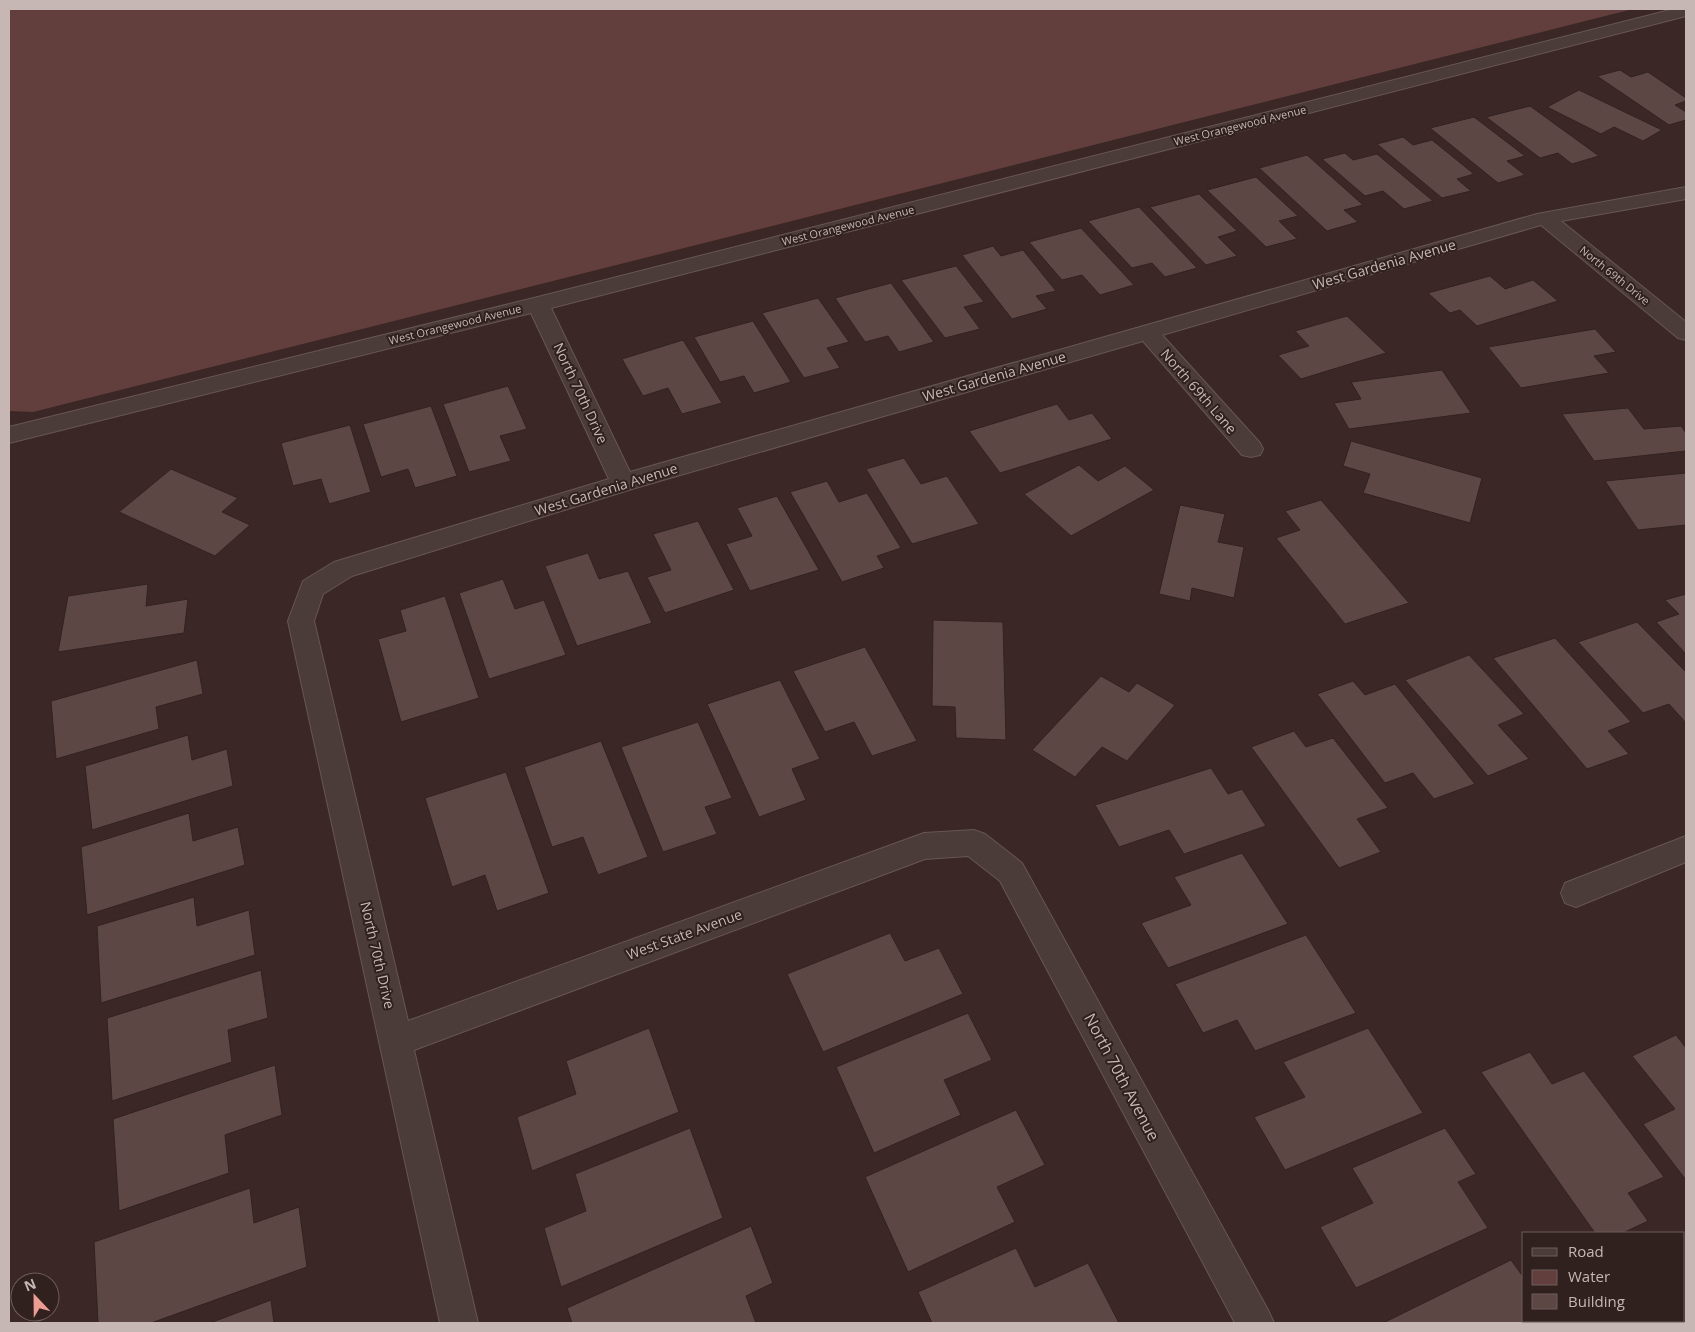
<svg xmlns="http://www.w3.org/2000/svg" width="1695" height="1332" font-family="'Open Sans',sans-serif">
	<rect width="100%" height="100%" fill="#3b2726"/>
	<!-- water -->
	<polygon fill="#623f3d" points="9,9 1633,9 33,412 9,411"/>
	<!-- building -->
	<g fill="#5c4745" stroke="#322220">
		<polygon points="1620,70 1631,77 1648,72 1686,98 1686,101 1675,105 1686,112 1686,120 1669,125 1597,76"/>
		<polygon points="1579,90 1662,130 1643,141 1614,127 1601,134 1547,107"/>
		<polygon points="1530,106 1599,156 1572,164 1558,153 1540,158 1486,117"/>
		<polygon points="1474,117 1525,156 1507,161 1525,175 1498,183 1430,128"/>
		<polygon points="1403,137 1413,145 1432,140 1474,174 1457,179 1471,191 1442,198 1377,144"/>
		<polygon points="1345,153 1353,160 1377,154 1433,201 1404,209 1383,191 1365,196 1322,159"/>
		<polygon points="1307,155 1363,205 1344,210 1358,222 1327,231 1259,168"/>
		<polygon points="1256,177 1298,216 1279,221 1297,239 1266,247 1207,190"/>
		<polygon points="1199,194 1237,231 1218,237 1237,256 1206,265 1150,207"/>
		<polygon points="1139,207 1197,268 1165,277 1152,263 1132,268 1088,221"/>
		<polygon points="1081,228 1134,285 1100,295 1082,275 1062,280 1029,242"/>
		<polygon points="993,246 1001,256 1023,250 1056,291 1036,296 1047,309 1012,319 962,255"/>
		<polygon points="956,266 984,302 964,307 980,329 945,338 901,280"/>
		<polygon points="1490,276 1505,289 1533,280 1558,301 1477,326 1460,310 1450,313 1428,293"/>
		<polygon points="891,283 934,342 899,352 888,336 865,342 835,298"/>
		<polygon points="818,298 849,342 827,348 840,368 804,378 762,313"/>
		<polygon points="1347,316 1386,353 1301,379 1278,355 1309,346 1295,331"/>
		<polygon points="753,321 791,382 754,393 744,376 720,382 694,337"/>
		<polygon points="1595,329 1616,352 1594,356 1609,373 1521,388 1488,347"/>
		<polygon points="683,340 722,403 682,414 668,388 643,396 622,359"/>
		<polygon points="1442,370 1471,413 1349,429 1334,403 1361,399 1351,382"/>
		<polygon points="508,386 527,429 500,436 511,461 469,472 443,404"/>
		<polygon points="1057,404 1069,420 1092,413 1112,439 1000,473 969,431"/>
		<polygon points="431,406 457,476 415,488 408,469 381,477 363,424"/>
		<polygon points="1628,408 1644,429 1681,426 1686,433 1686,451 1594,461 1562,414"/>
		<polygon points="350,425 371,492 329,504 321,479 293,486 281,443"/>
		<polygon points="1351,441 1482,478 1470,523 1363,493 1370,474 1343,466"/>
		<polygon points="904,458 921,484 947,476 979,524 912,544 866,469"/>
		<polygon points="1079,465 1098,481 1125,466 1154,490 1071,536 1024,494"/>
		<polygon points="171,469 238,498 222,512 250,525 215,556 119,512"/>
		<polygon points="1686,473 1686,525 1638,530 1605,481"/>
		<polygon points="827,481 839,502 867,493 901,548 877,556 884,568 842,582 790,492"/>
		<polygon points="777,496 819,570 750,591 726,544 752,536 737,508"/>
		<polygon points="1321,500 1409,603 1345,624 1276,538 1300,530 1285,511"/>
		<polygon points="1180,505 1225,514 1218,542 1244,547 1234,598 1192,588 1190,601 1159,594"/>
		<polygon points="698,521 734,590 665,613 647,577 671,570 653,534"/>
		<polygon points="588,553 599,579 628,571 652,623 577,646 545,566"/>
		<polygon points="503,579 515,609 544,600 566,655 489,679 459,593"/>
		<polygon points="148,584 146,606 188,599 184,633 58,652 68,596"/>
		<polygon points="1686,594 1686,654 1656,622 1679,614 1665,600"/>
		<polygon points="445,596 479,698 401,722 378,639 406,631 400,610"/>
		<polygon points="933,620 1003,622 1006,740 956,738 955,707 932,706"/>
		<polygon points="1637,622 1686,672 1686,723 1669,704 1643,713 1578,642"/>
		<polygon points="1555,638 1631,722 1608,731 1629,754 1587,769 1493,658"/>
		<polygon points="865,647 917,741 872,756 854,722 825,732 793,671"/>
		<polygon points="1469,655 1524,714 1498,725 1529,759 1488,776 1405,680"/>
		<polygon points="197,660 203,694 156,707 159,729 56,759 51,701"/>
		<polygon points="1101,676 1129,692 1137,683 1175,705 1127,761 1102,747 1075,777 1032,750"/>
		<polygon points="780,680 820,759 792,769 806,800 759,817 707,704"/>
		<polygon points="1353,681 1365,695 1395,684 1475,784 1434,799 1413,773 1385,783 1317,694"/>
		<polygon points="698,722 732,798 705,807 717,834 663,852 621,747"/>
		<polygon points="1294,731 1306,747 1333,738 1388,808 1357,819 1381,852 1339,868 1251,747"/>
		<polygon points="188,735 192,760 227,749 233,786 92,830 85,766"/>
		<polygon points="601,741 648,857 598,875 583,837 552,847 524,767"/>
		<polygon points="1211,768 1228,794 1242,789 1266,826 1184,854 1169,830 1119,847 1095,805"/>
		<polygon points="506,772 549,893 497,911 485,875 452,887 425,798"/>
		<polygon points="189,813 193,841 238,827 245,865 87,915 81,847"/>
		<polygon points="1242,853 1288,924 1168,968 1141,923 1191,905 1174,877"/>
		<polygon points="194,897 197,926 249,910 255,955 101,1003 97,926"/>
		<polygon points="890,933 905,961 939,948 963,994 823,1052 787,974"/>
		<polygon points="1306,935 1356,1013 1255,1051 1237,1020 1203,1033 1175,984"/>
		<polygon points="261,970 268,1018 228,1030 232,1062 112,1101 107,1018"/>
		<polygon points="968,1013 992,1060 944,1080 961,1115 874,1153 836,1067"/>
		<polygon points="649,1028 679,1112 532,1171 517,1117 576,1094 566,1061"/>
		<polygon points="1368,1028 1423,1113 1285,1170 1254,1117 1305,1097 1283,1062"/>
		<polygon points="1676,1035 1686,1048 1686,1180 1643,1124 1675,1109 1632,1056"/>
		<polygon points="1530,1052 1552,1084 1584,1071 1664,1177 1628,1193 1648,1221 1623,1233 1595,1233 1481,1072"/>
		<polygon points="275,1065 282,1115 225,1135 229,1173 119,1211 113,1119"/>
		<polygon points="1016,1110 1045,1165 997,1187 1015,1222 908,1272 865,1177"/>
		<polygon points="690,1128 723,1218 561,1287 544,1228 586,1211 575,1174"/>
		<polygon points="1445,1128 1476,1174 1458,1182 1488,1228 1356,1288 1320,1227 1373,1203 1352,1168"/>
		<polygon points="250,1188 254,1223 299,1207 307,1267 151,1323 98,1323 94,1242"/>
		<polygon points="751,1226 773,1283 746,1296 756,1323 572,1323 567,1308"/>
		<polygon points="1016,1248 1035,1287 1088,1263 1119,1323 932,1323 918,1292"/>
		<polygon points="1511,1260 1524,1278 1524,1321 1552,1321 1554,1323 1383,1323"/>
		<polygon points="271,1300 274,1323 210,1323"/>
	</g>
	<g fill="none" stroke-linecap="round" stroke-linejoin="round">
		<defs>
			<g id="minor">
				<polygon points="1674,9 1686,9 1686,16 551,308 630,472 1537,214 1686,187 1686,199 1561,221 1686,322 1686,340 1678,338 1541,225 1162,335 1260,443 1263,449 1260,455 1251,457 1242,455 1143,341 632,489 352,576 323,594 314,621 408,1021 924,833 974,830 985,834 1022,863 1268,1310 1274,1323 1235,1323 1000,881 968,856 925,859 414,1050 478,1323 440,1323 288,621 303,581 334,562 609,479 531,313 9,443 9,427 538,297"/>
				<polygon points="1686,836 1686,862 1576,907 1565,903 1561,893 1565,883"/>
			</g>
		</defs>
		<!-- minor casing -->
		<use href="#minor" stroke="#665654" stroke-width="2"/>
		<!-- minor -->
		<use href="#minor" fill="#4b3b39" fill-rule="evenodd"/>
	</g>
	<g text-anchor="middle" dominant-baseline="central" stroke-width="4" stroke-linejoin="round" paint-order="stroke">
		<!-- far-street labels -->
		<g font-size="11" fill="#c6b7b5" stroke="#30201e">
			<text transform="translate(1240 125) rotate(-14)">West Orangewood Avenue</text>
			<text transform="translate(848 225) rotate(-14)">West Orangewood Avenue</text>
			<text transform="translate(1615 275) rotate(39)">North 69th Drive</text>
			<text transform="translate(455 324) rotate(-14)">West Orangewood Avenue</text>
		</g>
		<!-- street labels -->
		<g font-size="14" fill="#c6b7b5" stroke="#30201e">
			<text transform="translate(1384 264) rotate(-16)">West Gardenia Avenue</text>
			<text transform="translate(994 376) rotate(-16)">West Gardenia Avenue</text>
			<text transform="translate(1199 391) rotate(49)">North 69th Lane</text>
			<text transform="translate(581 393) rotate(65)">North 70th Drive</text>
			<text transform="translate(606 489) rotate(-17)">West Gardenia Avenue</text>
			<text transform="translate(684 934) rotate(-20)">West State Avenue</text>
			<text transform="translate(378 955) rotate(77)">North 70th Drive</text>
		</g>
		<!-- near-street labels -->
		<g font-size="16" fill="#c6b7b5" stroke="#30201e">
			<text transform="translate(1122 1077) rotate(62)">North 70th Avenue</text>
		</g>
	</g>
	<!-- border -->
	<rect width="1695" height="1332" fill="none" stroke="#c6b7b5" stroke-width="20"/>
	<!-- legend -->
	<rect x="1522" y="1232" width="162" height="90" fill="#30201e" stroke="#6c5c5a"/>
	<rect x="1532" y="1248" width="25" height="8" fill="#4b3b39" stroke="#6c5c5a"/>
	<text x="1568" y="1257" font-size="15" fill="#c6b7b5">Road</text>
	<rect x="1532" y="1270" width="25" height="15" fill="#623f3d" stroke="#6c5c5a"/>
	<text x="1568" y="1282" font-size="15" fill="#c6b7b5">Water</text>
	<rect x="1532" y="1294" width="25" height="15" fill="#5c4745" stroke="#6c5c5a"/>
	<text x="1568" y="1307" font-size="15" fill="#c6b7b5">Building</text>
	<!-- north arrow -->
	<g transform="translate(35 1297) rotate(338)"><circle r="24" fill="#30201e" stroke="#6c5c5a"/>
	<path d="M0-4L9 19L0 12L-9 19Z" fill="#ee9c92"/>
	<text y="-8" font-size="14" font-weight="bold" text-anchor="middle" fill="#c6b7b5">N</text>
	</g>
</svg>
